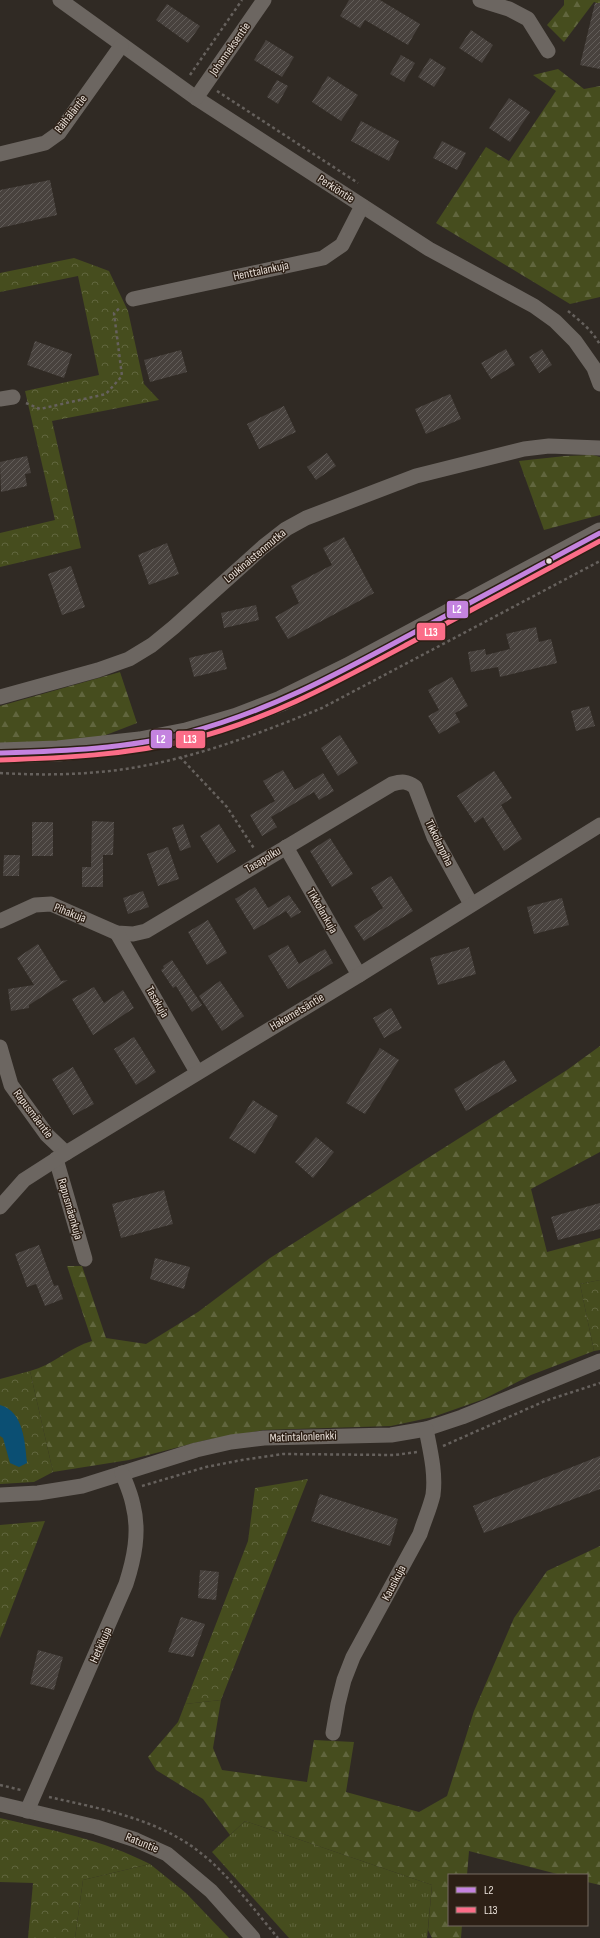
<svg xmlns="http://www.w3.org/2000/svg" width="600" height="1938" font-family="'Sofia Sans Condensed',sans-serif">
	<defs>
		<pattern id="grass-tufts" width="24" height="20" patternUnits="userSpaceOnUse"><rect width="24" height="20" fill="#464d1e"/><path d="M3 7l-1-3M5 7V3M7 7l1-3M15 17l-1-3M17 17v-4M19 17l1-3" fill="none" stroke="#61663e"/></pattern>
		<pattern id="forest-firs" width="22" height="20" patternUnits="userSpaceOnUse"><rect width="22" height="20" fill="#464d1e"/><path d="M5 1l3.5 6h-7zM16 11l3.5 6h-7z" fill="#61663e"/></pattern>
		<pattern id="park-crowns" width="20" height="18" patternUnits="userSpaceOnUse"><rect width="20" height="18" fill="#464d1e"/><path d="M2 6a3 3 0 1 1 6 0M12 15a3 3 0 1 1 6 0" fill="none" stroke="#61663e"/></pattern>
		<pattern id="building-hatch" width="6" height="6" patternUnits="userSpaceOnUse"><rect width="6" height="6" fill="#48423e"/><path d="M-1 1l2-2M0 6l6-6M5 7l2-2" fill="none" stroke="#625d59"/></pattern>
	</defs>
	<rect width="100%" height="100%" fill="#302a24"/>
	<!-- grass -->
	<g fill="url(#grass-tufts)">
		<polygon points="245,1821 432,1885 427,1938 289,1938 212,1852"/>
		<polygon points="150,1864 186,1893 229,1938 75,1938 83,1880"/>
	</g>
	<!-- forest -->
	<g fill="url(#forest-firs)">
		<polygon points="564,0 600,0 600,4 594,2 564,42 547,25 564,5"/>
		<polygon points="558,69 584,89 600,86 600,297 570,304 436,223 486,147 509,161 556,91 533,75"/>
		<polygon points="593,455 600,457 600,515 544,530 519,461 565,456"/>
		<polygon points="120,672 137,723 93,740 0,745 0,706"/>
		<path d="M600,1046V1152L531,1189L547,1252L600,1238V1280L580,1284L594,1351L531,1375L484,1399L433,1417L391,1426L264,1430L206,1440L129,1460L53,1472L30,1371C53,1365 70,1347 92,1341L67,1266H82L106,1338L146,1344L198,1312L270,1258L567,1070Z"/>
		<polygon points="600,1546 600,1885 587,1882 587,1875 561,1875 469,1851 467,1875 449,1875 449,1925 462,1925 461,1938 432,1938 428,1930 432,1885 245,1821 230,1835 203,1799 156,1770 148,1757 178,1722 185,1704 221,1700 213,1748 222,1770 307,1782 314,1740 354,1742 346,1792 419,1812 447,1796 474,1711 514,1618 547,1571"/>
	</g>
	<!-- park -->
	<g fill="url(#park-crowns)">
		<polygon points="74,258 109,271 128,311 144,384 159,400 52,421 81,548 0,567 0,533 55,520 25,391 99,375 78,276 0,292 0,273"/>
		<polygon points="600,1280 600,1350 594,1351 580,1284"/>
		<polygon points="30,1371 53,1472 34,1482 0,1484 0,1379"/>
		<polygon points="308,1479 221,1700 185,1704 248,1541 255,1488"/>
		<polygon points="45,1521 0,1638 0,1525"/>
		<path d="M0,1818C52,1830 103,1840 150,1864L83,1880L75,1938H28L33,1883L0,1882Z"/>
	</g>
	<!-- water -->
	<path fill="#0b4f73" d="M0,1405C24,1411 25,1444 27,1463L19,1467L10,1463L3,1438L0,1436Z"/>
	<!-- building -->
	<g fill="url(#building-hatch)">
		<polygon points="349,0 380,0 420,24 408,45 365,20 360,28 340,16"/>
		<polygon points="595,3 600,3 600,69 580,65"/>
		<polygon points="167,4 200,26 188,43 156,20"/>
		<polygon points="471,30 493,45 482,63 459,48"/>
		<polygon points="266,40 294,57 282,77 254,60"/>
		<polygon points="401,55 415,63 404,82 390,74"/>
		<polygon points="430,58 446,68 434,87 418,77"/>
		<polygon points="328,76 358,95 341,121 312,102"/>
		<polygon points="277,80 288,86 278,104 267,97"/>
		<polygon points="509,98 530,112 510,142 489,128"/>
		<polygon points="361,121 399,141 389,161 351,141"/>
		<polygon points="442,141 466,153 457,170 433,158"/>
		<polygon points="50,180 57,215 0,228 0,190"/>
		<polygon points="35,341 72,354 64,378 27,365"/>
		<polygon points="506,349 515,365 491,379 481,363"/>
		<polygon points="542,349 552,365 539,373 529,357"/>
		<polygon points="181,350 187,372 150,382 144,360"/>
		<polygon points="450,394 461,419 426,434 415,409"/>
		<polygon points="284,406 296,432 259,449 247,424"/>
		<polygon points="327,453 336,466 316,480 307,467"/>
		<polygon points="27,456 31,473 25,474 27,486 1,492 0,462"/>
		<polygon points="344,537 374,593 288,639 275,617 299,603 291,586 332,565 323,548"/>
		<polygon points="167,543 179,574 149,585 138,555"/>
		<polygon points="71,566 85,607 62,615 48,574"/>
		<polygon points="256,605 259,620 224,628 221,613"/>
		<polygon points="536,627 539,642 551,639 557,663 500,677 498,667 471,672 468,652 485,649 486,655 510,649 506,634"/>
		<polygon points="222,650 227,669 194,677 189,658"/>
		<polygon points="452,677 468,706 455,713 460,722 439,734 428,716 439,710 428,690"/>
		<polygon points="589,706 595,726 576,731 571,711"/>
		<polygon points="340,735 358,763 338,776 321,748"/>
		<polygon points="283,770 295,790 323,773 334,791 319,800 314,792 271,817 277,827 262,836 250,815 275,801 263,781"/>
		<polygon points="494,771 512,798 501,805 522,839 504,851 483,817 475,823 457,796"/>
		<polygon points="92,821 114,822 113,855 103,855 103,887 82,887 82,867 91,867"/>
		<rect x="32" y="822" width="21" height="34"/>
		<polygon points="183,824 191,847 180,851 172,828"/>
		<polygon points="219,824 236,851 217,863 200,836"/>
		<polygon points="330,838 353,874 332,887 310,851"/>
		<polygon points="168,847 179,879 158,886 147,854"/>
		<polygon points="4,855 20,855 19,876 3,876"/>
		<polygon points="391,876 413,911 364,941 354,926 383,908 371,888"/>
		<polygon points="255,887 268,908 289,895 301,912 291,918 286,911 254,930 235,899"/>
		<polygon points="143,891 149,907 128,914 123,898"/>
		<polygon points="562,898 569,925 534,934 527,907"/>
		<polygon points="208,920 227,953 207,965 188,932"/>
		<polygon points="38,944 61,981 68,980 29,1005 29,1008 11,1011 8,989 34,985 17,958"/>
		<polygon points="288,945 299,964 325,949 333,963 288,989 268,956"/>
		<polygon points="469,947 476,974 438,985 430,958"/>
		<polygon points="172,960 202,1005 192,1012 176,986 173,988 161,970 164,968 163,966"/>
		<polygon points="220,981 244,1016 222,1031 199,996"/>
		<polygon points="94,987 104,1003 123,990 134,1008 93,1035 72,999"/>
		<polygon points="391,1008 402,1028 384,1038 373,1018"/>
		<polygon points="134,1037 156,1072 136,1085 114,1049"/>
		<polygon points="380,1048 399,1060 365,1114 346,1103"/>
		<polygon points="504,1060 517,1081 466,1111 454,1089"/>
		<polygon points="73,1067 94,1104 73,1115 52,1079"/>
		<polygon points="253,1100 278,1116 255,1154 229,1138"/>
		<polygon points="316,1137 334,1152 313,1178 295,1162"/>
		<polygon points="164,1190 173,1224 121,1238 112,1204"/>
		<polygon points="600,1203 600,1229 558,1240 551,1217"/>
		<polygon points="39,1245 54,1286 58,1285 63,1299 45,1306 36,1284 27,1287 15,1254"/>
		<polygon points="155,1258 190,1267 184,1289 150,1279"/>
		<polygon points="600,1456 600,1489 484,1533 473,1506"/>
		<polygon points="320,1494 398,1519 390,1546 311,1521"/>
		<polygon points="200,1570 219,1572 216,1600 198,1598"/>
		<polygon points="181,1617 205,1624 193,1657 168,1652"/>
		<polygon points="38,1650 63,1657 54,1690 30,1684"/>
	</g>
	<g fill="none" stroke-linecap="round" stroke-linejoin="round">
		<!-- path -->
		<g stroke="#66615d" stroke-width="2.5" stroke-dasharray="3 3" stroke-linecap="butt">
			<polyline points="190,75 242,0"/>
			<polyline points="217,91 358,183"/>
			<path d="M568,311C580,321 593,331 600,345"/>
			<polyline points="26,403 40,409 106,394 122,376 114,313 121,307"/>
			<polyline points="180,757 227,807 255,850"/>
			<path d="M0,773C34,775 67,775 100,772C177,765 251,737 322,708L600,561"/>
			<polyline points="443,1446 545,1401 600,1383"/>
			<polyline points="142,1486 206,1467 242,1460 283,1454 395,1455 417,1452"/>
			<polyline points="0,1785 21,1790"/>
			<path d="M49,1797C102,1809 159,1819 202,1854C229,1875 255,1911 278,1938"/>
		</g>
		<!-- street -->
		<g stroke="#6c6661" stroke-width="15">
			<polyline points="60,0 196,98 429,249 534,306 555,321 575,341 594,368 600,384"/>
			<polyline points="480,0 509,9 528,19 548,51"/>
			<polyline points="196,98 264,0"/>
			<polyline points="0,154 45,143 59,133 121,46"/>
			<polyline points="133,299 323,258 342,245 362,206"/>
			<polyline points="0,399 13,397"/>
			<polyline points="0,697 98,670 129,659 152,645 174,627 263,547 286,529 306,518 416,476 524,449 549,446 600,448"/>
			<polyline points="286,847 359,975"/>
			<path d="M0,921L35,905L51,904L117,933L133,934L146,931L392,784C402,781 407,781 415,787L434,837L471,904"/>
			<polyline points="117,933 197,1072"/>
			<polyline points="0,1047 11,1085 47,1135 66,1153"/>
			<polyline points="56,1159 85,1259"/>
			<polyline points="0,1207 24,1180 66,1153 359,975 600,825"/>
			<polyline points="0,1495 38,1493 82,1486 196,1450 231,1442 264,1438 391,1435 426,1429 462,1417 600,1361"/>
			<path d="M333,1733L338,1704L344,1680L353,1657L420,1534C424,1521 430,1508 433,1495C436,1473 430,1450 426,1429"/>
			<polyline points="0,1804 96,1827 136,1840 167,1854 211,1891 253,1938"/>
			<path d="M27,1811L126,1584C134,1559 140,1532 133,1505C131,1494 126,1483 122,1473"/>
		</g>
		<!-- secondary -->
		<polyline stroke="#6c6661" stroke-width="21" points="0,753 58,751 140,742 186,733 237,718 281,701 348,668 600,533"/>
		<defs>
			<path id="bus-1" d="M0,753C62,751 127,749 187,733C270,711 339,673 413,633C476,600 538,566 600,533"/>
			<path id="bus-2" d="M0,760C63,758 127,755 188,740C266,721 337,682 408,644C472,610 536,575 600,541"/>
		</defs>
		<!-- bus-1 casing -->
		<use href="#bus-1" stroke="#2c1f15" stroke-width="8"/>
		<!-- bus-2 casing -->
		<use href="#bus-2" stroke="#2c1f15" stroke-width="8"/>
		<!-- bus-1 -->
		<use href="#bus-1" stroke="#c483df" stroke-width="5"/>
		<!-- bus-2 -->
		<use href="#bus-2" stroke="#fb6d88" stroke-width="5"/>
	</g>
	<!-- markers -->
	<circle fill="#e8dfd8" stroke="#2c1f15" stroke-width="1.5" cx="549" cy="561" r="3.5"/>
	<g text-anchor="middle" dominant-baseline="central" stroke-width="3" stroke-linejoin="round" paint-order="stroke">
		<!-- street labels -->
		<g font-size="12" fill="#e8dfd8" stroke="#2c1f15">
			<text transform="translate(230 49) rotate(-55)">Johanneksentie</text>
			<text transform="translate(71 114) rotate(-52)">Räihäläntie</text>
			<text transform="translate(336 189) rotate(33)">Perkiöntie</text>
			<text transform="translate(261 271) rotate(-12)">Henttalankuja</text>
			<text transform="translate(255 556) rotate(-40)">Loukinaistenmutka</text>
			<text transform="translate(439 843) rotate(64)">Tikkolanpiha</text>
			<text transform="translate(263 860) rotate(-31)">Tasapolku</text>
			<text transform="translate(322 911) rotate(60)">Tikkolankuja</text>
			<text transform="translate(70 913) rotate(21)">Pihakuja</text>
			<text transform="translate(157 1002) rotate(60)">Tasakuja</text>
			<text transform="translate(297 1012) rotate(-31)">Hakametsäntie</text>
			<text transform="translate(33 1114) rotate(53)">Rapusmäentie</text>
			<text transform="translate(70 1209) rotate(74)">Rapusmäenkuja</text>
			<text transform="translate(303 1437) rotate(-2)">Matintalonlenkki</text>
			<text transform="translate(394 1583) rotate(-62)">Kausikuja</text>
			<text transform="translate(101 1645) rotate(-66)">Hetkikuja</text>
			<text transform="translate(142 1843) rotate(22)">Ratuntie</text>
		</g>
	</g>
	<g stroke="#2c1f15" stroke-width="1.5">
		<rect x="446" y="600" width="23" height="19" rx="4" fill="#c483df"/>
		<rect x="416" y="622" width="30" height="19" rx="4" fill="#fb6d88"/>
		<rect x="150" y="729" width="23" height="20" rx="4" fill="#c483df"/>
		<rect x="175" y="730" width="31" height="19" rx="4" fill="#fb6d88"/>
	</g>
	<g font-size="11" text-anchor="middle" font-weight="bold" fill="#fff">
		<text x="457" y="613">L2</text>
		<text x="431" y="636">L13</text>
		<text x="161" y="743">L2</text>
		<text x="190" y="743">L13</text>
	</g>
	<!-- legend -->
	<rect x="448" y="1874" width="140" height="52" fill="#2c1f15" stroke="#776c63"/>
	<rect x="456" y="1887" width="20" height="6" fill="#c483df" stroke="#776c63"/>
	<text x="484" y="1894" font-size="12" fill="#e8dfd8">L2</text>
	<rect x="456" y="1907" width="20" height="6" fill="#fb6d88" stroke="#776c63"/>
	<text x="484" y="1914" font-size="12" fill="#e8dfd8">L13</text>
</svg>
